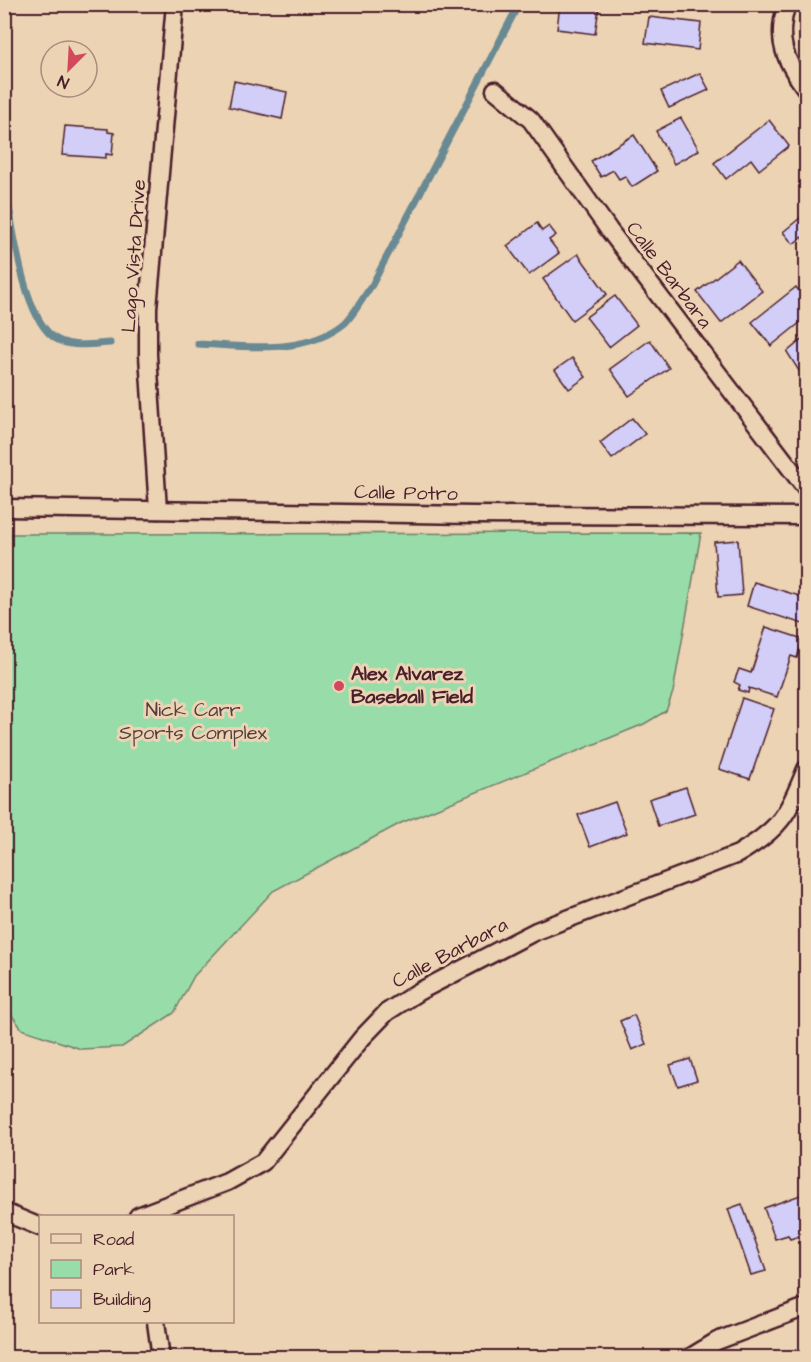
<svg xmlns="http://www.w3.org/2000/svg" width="811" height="1362" font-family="'Architects Daughter',sans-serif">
	<rect width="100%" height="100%" fill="#ecd3b4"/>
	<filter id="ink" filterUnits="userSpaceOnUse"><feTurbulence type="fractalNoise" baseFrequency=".0167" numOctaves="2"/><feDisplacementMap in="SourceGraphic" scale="12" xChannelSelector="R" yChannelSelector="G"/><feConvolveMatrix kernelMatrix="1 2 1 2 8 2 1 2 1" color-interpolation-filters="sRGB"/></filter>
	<g filter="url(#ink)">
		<!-- green -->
		<polygon fill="#98dda9" stroke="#717e6a" stroke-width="1.5" points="701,533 673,692 666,711 644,724 401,823 273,891 194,976 174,1013 122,1047 81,1049 22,1029 5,1006 5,534"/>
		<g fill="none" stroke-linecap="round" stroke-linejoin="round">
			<!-- stream -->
			<g stroke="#698993" stroke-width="7">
				<path d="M4,179C12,218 21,311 52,336C67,349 92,344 110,343"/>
				<path d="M198,344C245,346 305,356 345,323C355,313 363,297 372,285L519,4"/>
			</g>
		</g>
		<!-- building -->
		<g fill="#d2cef7" stroke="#4a1f2b" stroke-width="1.5">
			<polygon points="560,4 599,8 595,34 557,29"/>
			<polygon points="649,17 701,23 698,50 645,43"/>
			<polygon points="700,73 709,90 669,108 661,91"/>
			<polygon points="234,81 287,92 282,119 229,107"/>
			<polygon points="681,118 699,150 674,164 656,131"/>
			<polygon points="769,120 789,146 759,170 751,159 726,179 714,163"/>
			<polygon points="65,126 108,129 108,132 114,133 112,155 106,154 106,158 62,155"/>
			<polygon points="634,135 657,171 632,187 625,176 619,179 613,170 601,177 591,161"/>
			<polygon points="806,213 806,242 802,237 793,244 783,232"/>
			<polygon points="537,223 542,231 549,226 556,235 549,240 559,253 529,275 507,246"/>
			<polygon points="578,254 607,294 572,320 543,279"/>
			<polygon points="738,260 762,291 721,323 697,292"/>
			<polygon points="796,287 806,300 806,318 771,346 752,322"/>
			<polygon points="615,296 637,325 609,347 586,317"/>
			<polygon points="806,336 806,382 787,352"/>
			<polygon points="650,340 669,368 629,396 610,369"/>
			<polygon points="572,358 586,377 569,389 555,370"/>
			<polygon points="632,418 645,434 612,459 600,443"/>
			<polygon points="738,540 742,595 718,597 714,542"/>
			<polygon points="754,582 806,598 806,625 747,606"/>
			<polygon points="766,627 803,639 797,658 791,656 777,697 749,688 748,693 738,690 740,685 734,682 739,669 751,673"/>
			<polygon points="742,698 774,709 750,779 719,769"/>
			<polygon points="686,787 695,814 658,826 649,799"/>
			<polygon points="615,802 627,833 590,847 578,815"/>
			<polygon points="634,1015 646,1044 632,1050 620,1021"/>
			<polygon points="690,1059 697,1080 678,1086 670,1065"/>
			<polygon points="806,1193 806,1234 790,1239 788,1235 775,1239 764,1208"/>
			<polygon points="742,1204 766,1271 751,1275 728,1209"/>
		</g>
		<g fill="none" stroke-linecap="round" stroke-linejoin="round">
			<defs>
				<g id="street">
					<path d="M787,4C775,40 785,61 806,89"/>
					<polyline points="495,90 531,120 609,230 806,489"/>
					<polyline points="4,508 474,515 806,516"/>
					<polyline points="158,510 148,355 148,308 175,4"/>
					<polyline points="4,1212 40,1227"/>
					<path d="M138,1216L227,1182L263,1162L362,1038L387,1012L418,992L536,931L738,854C780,829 788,815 806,769"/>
					<polyline points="156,1322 161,1358"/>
					<polyline points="689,1358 717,1341 806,1307"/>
				</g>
			</defs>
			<!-- street casing -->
			<use href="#street" stroke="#4a1f2b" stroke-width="21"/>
			<!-- street -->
			<use href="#street" stroke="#ecd3b4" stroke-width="16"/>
		</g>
	</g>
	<!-- markers -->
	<circle fill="#d1495b" stroke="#ecd3b4" stroke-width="2" cx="339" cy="686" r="6"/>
	<g text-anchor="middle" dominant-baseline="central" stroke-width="6" stroke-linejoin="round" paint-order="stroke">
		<!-- street labels -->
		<g font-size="20" fill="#4a1f2b" stroke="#ecd3b4">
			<text transform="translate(134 256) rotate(-86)">Lago Vista Drive</text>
			<text transform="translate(669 275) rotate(53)">Calle Barbara</text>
			<text transform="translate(406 493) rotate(1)">Calle Potro</text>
			<text transform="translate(450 953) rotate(-28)">Calle Barbara</text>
		</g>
		<!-- poi labels -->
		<g font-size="20" font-weight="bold" fill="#4a1f2b" stroke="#ecd3b4" text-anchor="start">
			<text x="351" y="674">Alex Alvarez<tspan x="351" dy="23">Baseball Field</tspan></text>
		</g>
		<!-- park labels -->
		<g font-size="20" fill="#563c3e" stroke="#ecd3b4">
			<text x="193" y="710">Nick Carr<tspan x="193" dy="23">Sports Complex</tspan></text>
		</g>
	</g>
	<!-- margin -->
	<rect width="811" height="1362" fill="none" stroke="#ecd3b4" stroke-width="24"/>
	<rect x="12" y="12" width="787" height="1338" fill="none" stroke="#4a1f2b" stroke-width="2" filter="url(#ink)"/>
	<!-- legend -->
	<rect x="39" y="1215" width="195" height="108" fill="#ecd3b4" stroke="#ab8b7d" stroke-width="1.5"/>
	<rect x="51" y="1234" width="30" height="9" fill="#ecd3b4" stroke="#ab8b7d" stroke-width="1.5"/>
	<text x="93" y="1245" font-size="18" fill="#4a1f2b">Road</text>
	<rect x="51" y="1260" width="30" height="18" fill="#98dda9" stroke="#ab8b7d" stroke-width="1.5"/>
	<text x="93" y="1275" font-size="18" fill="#4a1f2b">Park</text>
	<rect x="51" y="1290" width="30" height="18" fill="#d2cef7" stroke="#ab8b7d" stroke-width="1.5"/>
	<text x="93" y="1305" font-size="18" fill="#4a1f2b">Building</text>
	<!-- north arrow -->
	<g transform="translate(69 69) rotate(204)"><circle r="28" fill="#ecd3b4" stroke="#ab8b7d" stroke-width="1.5"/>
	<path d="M0-4.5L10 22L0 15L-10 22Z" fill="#d1495b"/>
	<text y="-9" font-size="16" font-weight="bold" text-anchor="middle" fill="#4a1f2b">N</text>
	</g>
</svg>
